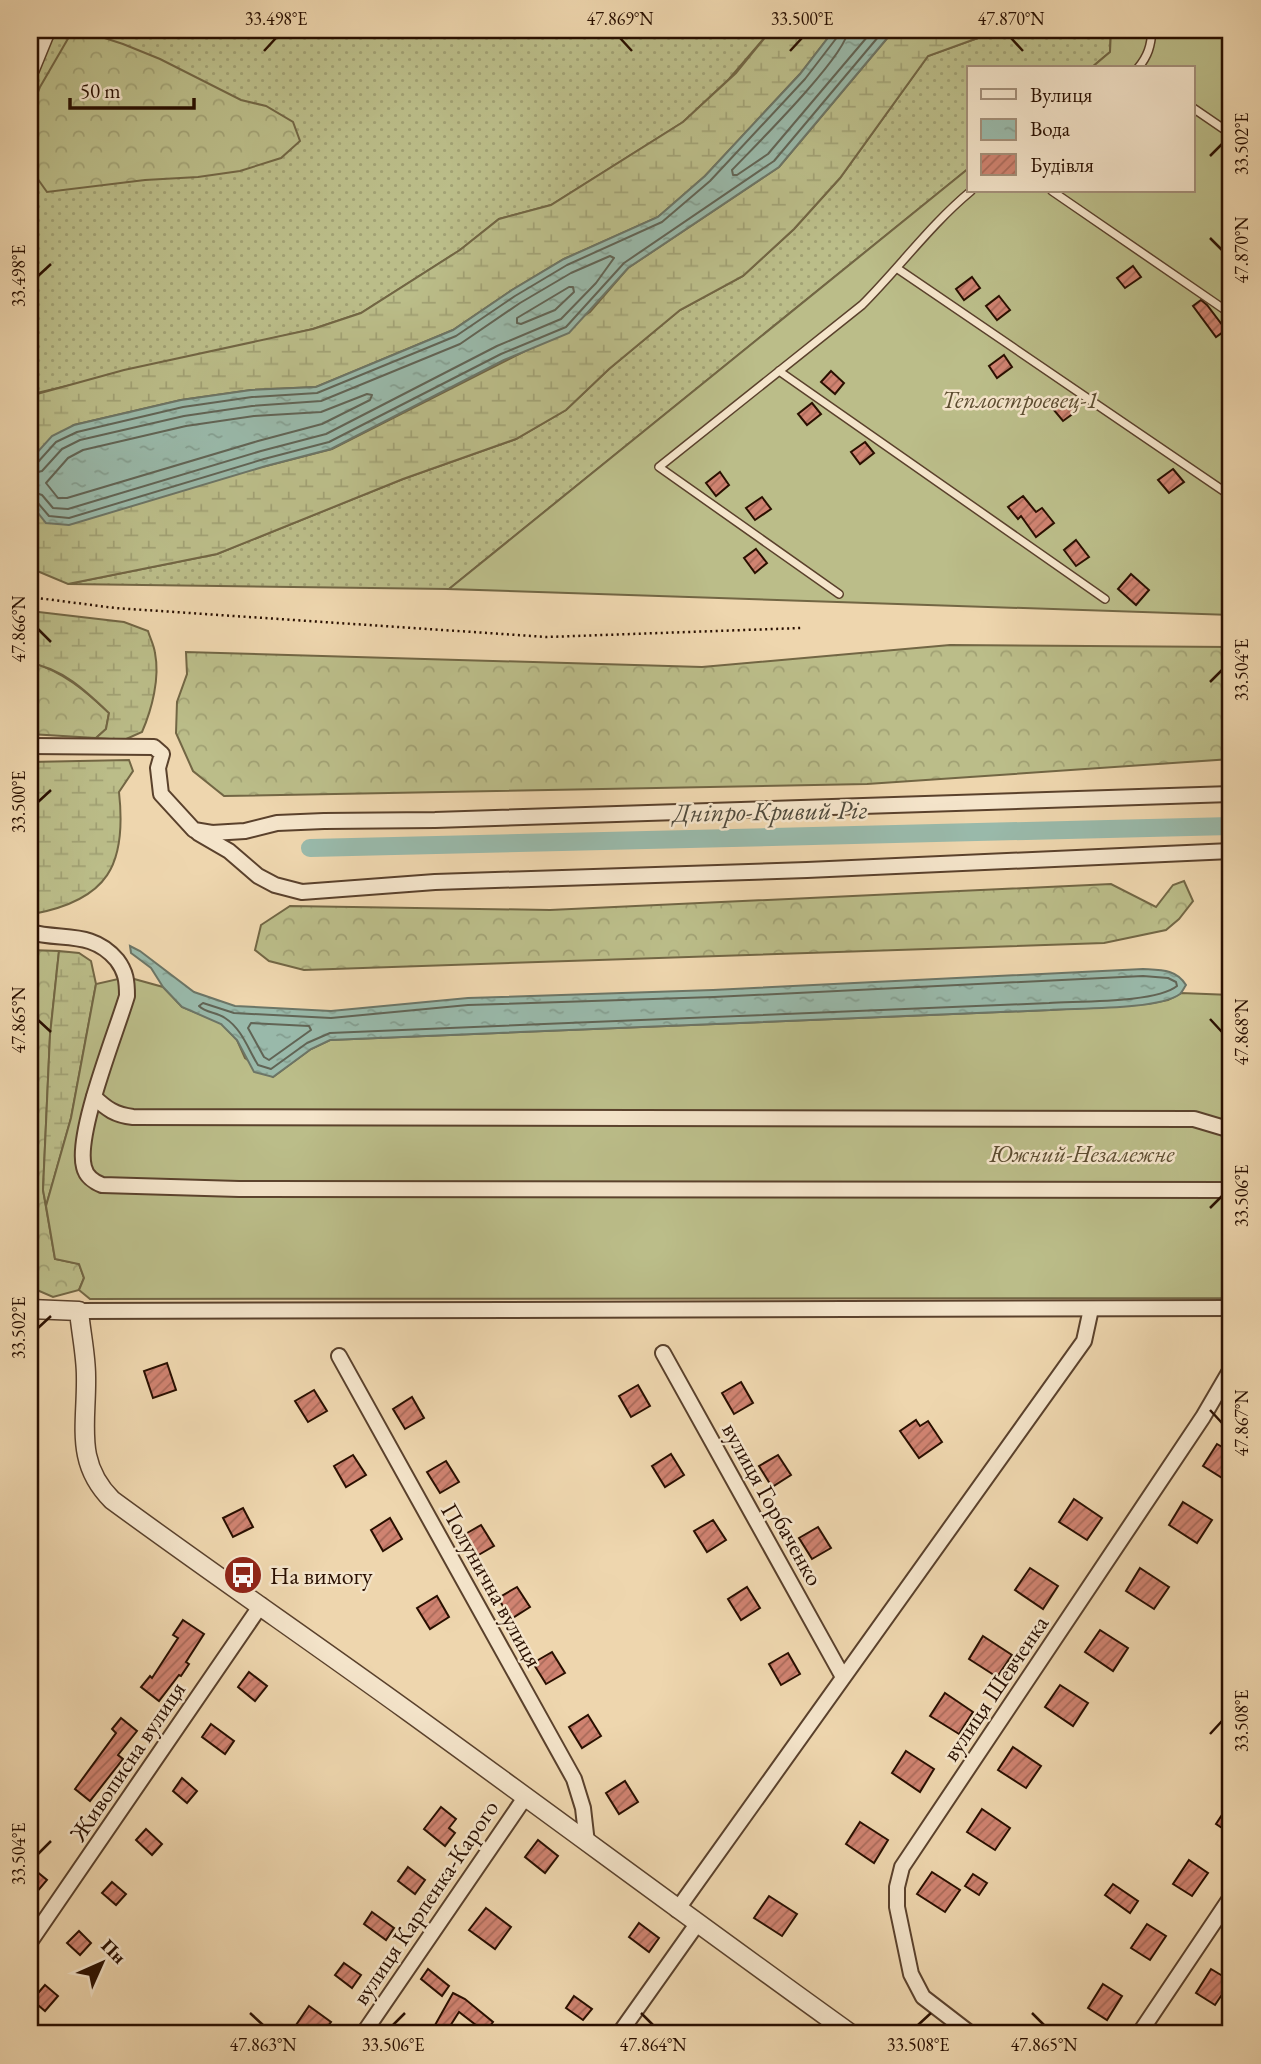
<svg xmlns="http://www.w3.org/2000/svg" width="1261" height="2064" font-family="'EB Garamond',serif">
	<defs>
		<pattern id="grass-dots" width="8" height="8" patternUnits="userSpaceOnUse" patternTransform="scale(1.75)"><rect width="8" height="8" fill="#bbbd89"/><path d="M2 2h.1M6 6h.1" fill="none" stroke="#a1a174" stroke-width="1.8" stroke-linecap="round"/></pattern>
		<pattern id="forest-crowns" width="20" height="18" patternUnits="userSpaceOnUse" patternTransform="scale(1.75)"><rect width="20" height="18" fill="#bbbd89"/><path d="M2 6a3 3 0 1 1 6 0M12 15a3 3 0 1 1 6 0" fill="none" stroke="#a1a174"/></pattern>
		<pattern id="wetland-marsh" width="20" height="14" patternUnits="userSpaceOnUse" patternTransform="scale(1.75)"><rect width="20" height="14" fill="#bbbd89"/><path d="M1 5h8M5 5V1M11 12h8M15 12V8" fill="none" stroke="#a1a174"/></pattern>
		<pattern id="water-ripples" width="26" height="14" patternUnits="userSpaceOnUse" patternTransform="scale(1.75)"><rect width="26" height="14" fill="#99b9aa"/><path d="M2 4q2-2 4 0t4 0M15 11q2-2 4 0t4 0" fill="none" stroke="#849e90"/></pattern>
		<pattern id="building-hatch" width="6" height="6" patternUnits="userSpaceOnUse" patternTransform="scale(1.75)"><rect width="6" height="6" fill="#d08371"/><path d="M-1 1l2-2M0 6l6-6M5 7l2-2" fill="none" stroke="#a96a5a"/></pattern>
	</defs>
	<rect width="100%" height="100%" fill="#eed6ae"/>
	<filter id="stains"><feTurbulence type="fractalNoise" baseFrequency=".00286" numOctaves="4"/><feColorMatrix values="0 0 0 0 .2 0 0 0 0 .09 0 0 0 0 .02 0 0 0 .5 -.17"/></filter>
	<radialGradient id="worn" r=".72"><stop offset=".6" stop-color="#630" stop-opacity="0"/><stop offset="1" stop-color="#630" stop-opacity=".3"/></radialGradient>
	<!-- grass -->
	<g fill="url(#grass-dots)" stroke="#726644" stroke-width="2">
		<polygon points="30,30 771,30 729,79 683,122 551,205 499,219 460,250 361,313 313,329 37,393 30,400"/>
		<polygon points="1000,30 1111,30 1110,52 1091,68 969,68 969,168 449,589 68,584 217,554 403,479 516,439 566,410 609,369 680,310 743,276 794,229 840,178 928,56"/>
	</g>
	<!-- forest -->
	<g fill="url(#forest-crowns)" stroke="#726644" stroke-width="2">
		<polygon points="73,30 80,30 123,44 160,59 241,100 266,106 293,122 300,141 281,158 240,171 198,177 145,180 47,192 30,168 30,113 40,87"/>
		<polygon points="950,645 1231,647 1231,759 867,784 224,796 193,771 176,733 177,702 187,674 186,652 702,667"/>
		<path d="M31,662C63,672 85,690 109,713L106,729L96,738L30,734Z"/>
		<polygon points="1184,881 1193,901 1179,919 1166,930 1104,943 304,970 269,961 255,950 261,925 290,906 550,910 1111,884 1156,907 1173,885"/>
		<polygon points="30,950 59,951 50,1035 43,1190 55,1259 79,1264 84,1278 79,1290 53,1297 30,1287"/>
	</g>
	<!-- wetland -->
	<g fill="url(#wetland-marsh)" stroke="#726644" stroke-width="2">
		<polygon points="771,30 834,30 800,74 705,176 658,217 564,259 512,290 453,330 316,387 251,390 181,400 74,425 33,457 30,466 30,400 37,394 124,370 313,329 361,313 460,250 499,219 551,205 683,122 736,73"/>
		<polygon points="894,30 1000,30 928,56 840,178 794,229 743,276 680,310 609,369 566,410 516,439 403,479 217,554 68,584 30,568 30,503 38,515 266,466 332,449 525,351 590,312 628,268 779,167"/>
		<path d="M30,611L124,622L148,631C150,638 154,645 155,653C160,678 152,709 142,732L124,740L96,738L106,729L109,713C86,691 62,668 30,663Z"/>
		<path d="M129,760L133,771L119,792C127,865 108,900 33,914L30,912V762Z"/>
		<polygon points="59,951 79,953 91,961 96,984 71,1118 46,1206 43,1190 50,1035"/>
	</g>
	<!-- garden -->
	<g fill="#bbbd89" stroke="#726644" stroke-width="2">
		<polygon points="1111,30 1231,30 1231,615 449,589 969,168 969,191 1193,191 1193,68 1091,68 1110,52"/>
		<polygon points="127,977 163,987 182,1007 221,1023 237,1040 245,1058 273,1077 311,1049 330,1040 1050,1010 1147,1004 1168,1000 1181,993 1231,995 1231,1298 90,1299 79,1290 84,1278 79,1264 55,1259 46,1206 71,1118 96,984"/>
	</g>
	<!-- water -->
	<g fill="url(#water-ripples)" stroke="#6c7566" stroke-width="2">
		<polygon points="834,30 894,30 779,167 628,268 569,333 504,360 331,449 266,466 69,525 46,523 30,503 30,466 33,457 52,436 74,425 181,400 251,390 316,387 453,330 512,290 564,259 658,217 705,176 800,74"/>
		<path d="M130,946L140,951L194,992L235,1006L331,1011L468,998L713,990L1143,969C1161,970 1176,969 1186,985C1184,988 1182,992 1180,994C1158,1010 1079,1008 1050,1010L330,1040L311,1049L273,1077L254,1072L237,1040L221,1024L182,1007L163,987L151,968L131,953Z"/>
	</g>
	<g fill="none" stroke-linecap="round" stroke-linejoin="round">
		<!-- shore -->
		<g stroke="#616455" stroke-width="2">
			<path d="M848,30C847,55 754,147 732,170L733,175H737L768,154L873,30"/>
			<polygon points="569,287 573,287 574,292 555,310 521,324 517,323 517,318"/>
			<polygon points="367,394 372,395 370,400 322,424 258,441 67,498 58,498 46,483 68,458 83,450 186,426 254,416 321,412"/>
			<polyline points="30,465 37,463 56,442 77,432 183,407 252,397 317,393 456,336 515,296 567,265 662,222 710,181 805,79 838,36 839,30"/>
			<polyline points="30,474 42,471 62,449 80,440 184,416 252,406 321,401 460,344 520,303 571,273 610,256 614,258 596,283 561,319 497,346 326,434 261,451 68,509 53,508 42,495 30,491"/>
			<polyline points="30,500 37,502 49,516 69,518 264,459 329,442 501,354 566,327 624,263 774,161 884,30"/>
			<path d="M1143,976L1168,978L1176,982L1177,986C1156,1003 1079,1001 1049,1003L330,1033L307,1043L271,1069L258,1065C248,1049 242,1029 225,1018C217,1012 206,1013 199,1006L203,1003L234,1013L331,1018L468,1005L714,997Z"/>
			<polygon points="251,1023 309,1026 311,1030 269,1060 264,1057 248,1028"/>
		</g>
		<!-- canal -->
		<polyline stroke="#99b9aa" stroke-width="18" points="310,848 1231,826"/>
	</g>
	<!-- building -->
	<g fill="url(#building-hatch)" stroke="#290f00" stroke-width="2">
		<polygon points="1133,266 1141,277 1125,288 1117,278"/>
		<polygon points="972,277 980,288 964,300 956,289"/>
		<polygon points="999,296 1010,310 997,320 986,306"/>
		<polygon points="1201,300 1207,305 1226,330 1216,337 1193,306"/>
		<polygon points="1004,355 1012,367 997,378 989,366"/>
		<polygon points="831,371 844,383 835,394 821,382"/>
		<polygon points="1068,398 1078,410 1063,421 1053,409"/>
		<polygon points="812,403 821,414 807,425 798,414"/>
		<polygon points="865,442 874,453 860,464 851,452"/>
		<polygon points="1173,469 1184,482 1169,493 1158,480"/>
		<polygon points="720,472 729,485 716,496 706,483"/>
		<polygon points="1023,496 1036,512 1042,508 1054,523 1036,537 1021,516 1018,519 1008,507"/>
		<polygon points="762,497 771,509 755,520 746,508"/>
		<polygon points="1076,540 1089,557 1076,566 1064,550"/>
		<polygon points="756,549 767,563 755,573 744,558"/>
		<polygon points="1131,574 1149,590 1136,605 1118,589"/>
		<polygon points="167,1363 176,1390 153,1398 144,1371"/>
		<polygon points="741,1382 753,1403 734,1414 722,1393"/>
		<polygon points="638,1385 650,1406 631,1417 619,1396"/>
		<polygon points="314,1390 327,1411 308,1422 295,1401"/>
		<polygon points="412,1397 424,1418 405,1429 393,1409"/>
		<polygon points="916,1420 920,1426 928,1421 942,1442 919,1458 900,1431"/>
		<polygon points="1217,1444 1231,1452 1231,1473 1227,1481 1203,1466"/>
		<polygon points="671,1454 684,1475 665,1487 652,1466"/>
		<polygon points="353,1455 366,1475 346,1487 334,1466"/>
		<polygon points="778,1455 791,1475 772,1487 759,1466"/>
		<polygon points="446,1461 459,1482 440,1493 427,1472"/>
		<polygon points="1074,1499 1102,1518 1087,1540 1059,1522"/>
		<polygon points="1183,1502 1212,1520 1197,1543 1169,1525"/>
		<polygon points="243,1508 253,1527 233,1537 223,1518"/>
		<polygon points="390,1518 402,1539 383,1551 371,1530"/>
		<polygon points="713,1520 726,1540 707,1552 694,1531"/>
		<polygon points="481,1525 494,1546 475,1557 462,1536"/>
		<polygon points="818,1527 831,1548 812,1559 799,1538"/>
		<polygon points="1030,1568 1058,1586 1043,1609 1015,1590"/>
		<polygon points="1140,1568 1169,1587 1154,1609 1126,1591"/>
		<polygon points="517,1587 530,1607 511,1619 498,1598"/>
		<polygon points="747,1587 760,1608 741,1620 728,1599"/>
		<polygon points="437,1596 449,1617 430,1629 417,1608"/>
		<polygon points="183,1620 204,1634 186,1662 189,1664 181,1676 179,1675 159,1701 141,1687 150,1676 152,1678 178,1638 173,1635"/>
		<polygon points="1100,1630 1128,1648 1113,1671 1085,1652"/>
		<polygon points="983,1636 1012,1655 997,1677 969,1659"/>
		<polygon points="552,1652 565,1673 546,1684 533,1663"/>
		<polygon points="788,1653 800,1674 781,1685 769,1664"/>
		<polygon points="249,1672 267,1686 255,1701 238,1687"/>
		<polygon points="1060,1685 1088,1703 1073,1726 1045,1707"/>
		<polygon points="945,1693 973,1712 959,1734 930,1716"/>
		<polygon points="588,1715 601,1736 582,1748 569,1727"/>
		<polygon points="121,1718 137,1731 118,1755 123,1759 90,1801 75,1789 116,1733 112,1729"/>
		<polygon points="211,1724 234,1741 225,1754 202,1737"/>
		<polygon points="1013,1747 1041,1766 1026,1788 998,1770"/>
		<polygon points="906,1751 934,1769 920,1792 892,1773"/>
		<polygon points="182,1778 197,1791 187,1803 173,1791"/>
		<polygon points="625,1781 638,1802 619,1814 606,1793"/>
		<polygon points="1231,1801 1231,1834 1216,1824"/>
		<polygon points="441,1807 456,1819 449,1828 455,1833 445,1846 424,1829"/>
		<polygon points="982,1809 1010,1828 995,1850 967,1832"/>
		<polygon points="860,1822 888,1840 874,1863 846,1844"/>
		<polygon points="146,1829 162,1844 152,1855 136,1840"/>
		<polygon points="538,1840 558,1856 545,1873 525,1857"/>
		<polygon points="1189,1860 1208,1873 1192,1896 1173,1884"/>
		<polygon points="30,1866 47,1880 30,1900"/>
		<polygon points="408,1867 425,1880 415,1894 398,1881"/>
		<polygon points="932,1872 960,1890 945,1912 917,1894"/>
		<polygon points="973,1874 987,1883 979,1895 965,1886"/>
		<polygon points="112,1882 126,1894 116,1905 102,1893"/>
		<polygon points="1113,1884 1138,1901 1130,1913 1105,1895"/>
		<polygon points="769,1896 797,1914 782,1936 754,1918"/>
		<polygon points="486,1908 511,1927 495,1949 469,1930"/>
		<polygon points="372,1912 394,1928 386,1940 364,1924"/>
		<polygon points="639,1923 659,1938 649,1952 629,1937"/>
		<polygon points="1147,1924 1166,1936 1150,1960 1131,1948"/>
		<polygon points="79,1931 91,1943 80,1955 67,1943"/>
		<polygon points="344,1963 361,1975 352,1988 335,1975"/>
		<polygon points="428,1969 449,1986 442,1996 421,1979"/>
		<polygon points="1211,1969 1231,1981 1215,2005 1196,1993"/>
		<polygon points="1103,1984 1122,1996 1107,2020 1088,2008"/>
		<polygon points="45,1985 58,1996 45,2011 32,2000"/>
		<polygon points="453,1993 465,1999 493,2022 485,2032 459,2012 445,2034 430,2034"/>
		<polygon points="574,1996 592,2009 583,2020 566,2008"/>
		<polygon points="309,2006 331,2022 322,2034 308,2034 296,2025"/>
	</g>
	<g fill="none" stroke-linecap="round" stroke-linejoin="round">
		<defs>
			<g id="service">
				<path d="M1138,68C1148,56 1151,46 1152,30"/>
				<polyline points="1193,108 1231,134"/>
				<polyline points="1052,191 1231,314"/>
				<polyline points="898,269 1231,496"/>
				<polyline points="779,371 1105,599"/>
				<path d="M839,594L659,467L862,305C899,268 931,224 971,191"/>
			</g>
			<g id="minor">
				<polyline points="30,746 154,747 162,754 158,768 161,794 194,830 212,833 245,831 277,823 324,821 435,820 1231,794"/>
				<polyline points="198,833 229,851 258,876 275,885 302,892 435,882 807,870 1231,851"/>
				<path d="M30,932C62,941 92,930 117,960C126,972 127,981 127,996C116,1033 75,1134 84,1167C86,1176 94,1182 102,1185L239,1189L1228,1190L1231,1187"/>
				<path d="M94,1097C107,1109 115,1115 133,1117L1194,1119L1231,1130"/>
				<polyline points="79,1311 1231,1308"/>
				<polyline points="663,1353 843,1677"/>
				<polyline points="339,1356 574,1779 583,1808 587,1843"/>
				<polyline points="677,1910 1084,1341 1091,1309"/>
				<polyline points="30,1942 261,1605"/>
				<polyline points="363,2034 526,1796"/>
				<polyline points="619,2034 697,1924"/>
				<polyline points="971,2034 923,1997 911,1974 897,1907 897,1887 902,1867 1203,1417 1231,1369"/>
				<polyline points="1139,2034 1231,1897"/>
			</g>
			<g id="tertiary">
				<polyline points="30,69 46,30"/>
				<path d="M30,1309L79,1311C81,1333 86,1355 86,1376C87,1424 74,1462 112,1500C210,1572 311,1641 409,1712C557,1819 703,1928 851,2034"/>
			</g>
		</defs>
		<!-- service casing -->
		<use href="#service" stroke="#5a412c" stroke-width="10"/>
		<!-- minor casing -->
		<use href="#minor" stroke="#5a412c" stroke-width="18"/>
		<!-- tertiary casing -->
		<use href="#tertiary" stroke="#5a412c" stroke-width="21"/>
		<!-- path -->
		<polyline stroke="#290f00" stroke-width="2.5" stroke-dasharray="2 3.5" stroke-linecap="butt" points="30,597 115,608 547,637 801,628"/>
		<!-- service -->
		<use href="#service" stroke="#f4e4ca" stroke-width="7"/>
		<!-- minor -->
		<use href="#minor" stroke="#f4e4ca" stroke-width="14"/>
		<!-- tertiary -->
		<use href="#tertiary" stroke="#f4e4ca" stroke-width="18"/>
	</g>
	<!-- ticks -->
	<path fill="none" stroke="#290f00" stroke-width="2.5" d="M620,38L632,51M1011,38L1023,51M264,51L276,38M790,51L802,38M1210,156L1222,144M1210,238L1222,250M38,276L51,264M38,629L51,642M1210,682L1222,670M38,802L51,790M1210,1019L1222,1032M38,1020L51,1032M1210,1208L1222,1196M38,1328L51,1316M1210,1410L1222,1423M1210,1734L1222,1721M38,1854L51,1841M250,2013L263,2025M641,2013L653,2025M1032,2013L1044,2025M393,2025L405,2013M918,2025L931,2013"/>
	<!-- icons -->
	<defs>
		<symbol id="bus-disc" viewBox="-11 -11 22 22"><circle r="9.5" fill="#8f2418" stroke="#f4e4ca"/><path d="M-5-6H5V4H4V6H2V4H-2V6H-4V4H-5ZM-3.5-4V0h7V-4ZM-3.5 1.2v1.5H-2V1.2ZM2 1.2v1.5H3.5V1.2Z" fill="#fff"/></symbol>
	</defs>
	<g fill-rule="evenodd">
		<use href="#bus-disc" x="221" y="1553" width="44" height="44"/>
	</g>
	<g text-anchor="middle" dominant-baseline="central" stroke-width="5" stroke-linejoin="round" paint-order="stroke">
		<!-- park labels -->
		<g font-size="24" font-style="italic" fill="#5c4c30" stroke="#f4e4ca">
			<text x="1020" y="399">Теплостроевец-1</text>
			<text x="1082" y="1153">Южний-Незалежне</text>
		</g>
		<!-- street labels -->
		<g font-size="24" fill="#290f00" stroke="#f4e4ca">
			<text transform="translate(773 1504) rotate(61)">вулиця Горбаченко</text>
			<text transform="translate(492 1585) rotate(61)">Полунична вулиця</text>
			<text transform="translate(995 1688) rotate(-56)">вулиця Шевченка</text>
			<text transform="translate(127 1761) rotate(-56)">Живописна вулиця</text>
			<text transform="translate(425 1902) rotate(-56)">вулиця Карпенка-Карого</text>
		</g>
		<!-- poi labels -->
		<g font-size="24" fill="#290f00" stroke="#f4e4ca" text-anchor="start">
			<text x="270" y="1575">На вимогу</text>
		</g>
		<!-- water labels -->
		<g font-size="26" font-style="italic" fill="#504a3c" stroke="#f4e4ca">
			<text transform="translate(770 811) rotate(-1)">Дніпро-Кривий Ріг</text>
		</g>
	</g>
	<!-- margin -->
	<rect width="1261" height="2064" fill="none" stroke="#eed6ae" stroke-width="77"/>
	<!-- legend -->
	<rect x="967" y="66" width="228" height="126" fill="#f4e4ca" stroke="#a38f79" stroke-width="2"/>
	<rect x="981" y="89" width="35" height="10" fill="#f4e4ca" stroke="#a38f79" stroke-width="2"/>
	<text x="1030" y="102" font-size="21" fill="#290f00">Вулиця</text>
	<rect x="981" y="119" width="35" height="21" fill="url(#water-ripples)" stroke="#a38f79" stroke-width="2"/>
	<text x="1030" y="136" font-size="21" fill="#290f00">Вода</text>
	<rect x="981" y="154" width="35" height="21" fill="url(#building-hatch)" stroke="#a38f79" stroke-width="2"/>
	<text x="1030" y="172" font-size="21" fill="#290f00">Будівля</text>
	<!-- north arrow -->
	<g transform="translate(102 1963) rotate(45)" stroke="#f4e4ca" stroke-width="5" paint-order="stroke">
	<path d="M0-5L12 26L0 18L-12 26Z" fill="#290f00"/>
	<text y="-10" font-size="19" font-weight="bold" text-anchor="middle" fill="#290f00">Пн</text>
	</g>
	<!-- scale -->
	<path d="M70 98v10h124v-10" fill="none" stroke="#290f00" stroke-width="3.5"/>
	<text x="80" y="98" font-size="21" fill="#290f00" stroke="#f4e4ca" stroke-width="5" paint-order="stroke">50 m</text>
	<rect x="38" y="38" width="1184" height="1987" fill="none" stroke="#290f00" stroke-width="2.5"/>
	<g font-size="18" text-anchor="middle" fill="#290f00">
		<text x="276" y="25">33.498°E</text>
		<text x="620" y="25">47.869°N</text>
		<text x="802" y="25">33.500°E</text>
		<text x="1011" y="25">47.870°N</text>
		<text transform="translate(1242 144) rotate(-90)" y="6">33.502°E</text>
		<text transform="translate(1242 250) rotate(-90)" y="6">47.870°N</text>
		<text transform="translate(19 276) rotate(-90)" y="6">33.498°E</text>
		<text transform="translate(19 629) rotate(-90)" y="6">47.866°N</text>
		<text transform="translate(1242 670) rotate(-90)" y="6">33.504°E</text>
		<text transform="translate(19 802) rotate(-90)" y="6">33.500°E</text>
		<text transform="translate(19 1020) rotate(-90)" y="6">47.865°N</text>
		<text transform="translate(1242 1032) rotate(-90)" y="6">47.868°N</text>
		<text transform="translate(1242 1196) rotate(-90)" y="6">33.506°E</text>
		<text transform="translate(19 1328) rotate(-90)" y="6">33.502°E</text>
		<text transform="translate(1242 1423) rotate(-90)" y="6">47.867°N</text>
		<text transform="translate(1242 1721) rotate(-90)" y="6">33.508°E</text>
		<text transform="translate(19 1854) rotate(-90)" y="6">33.504°E</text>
		<text x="263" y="2051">47.863°N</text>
		<text x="393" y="2051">33.506°E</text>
		<text x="653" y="2051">47.864°N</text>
		<text x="918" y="2051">33.508°E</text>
		<text x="1044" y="2051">47.865°N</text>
	</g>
	<rect width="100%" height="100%" filter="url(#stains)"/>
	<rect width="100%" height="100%" fill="url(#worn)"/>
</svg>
